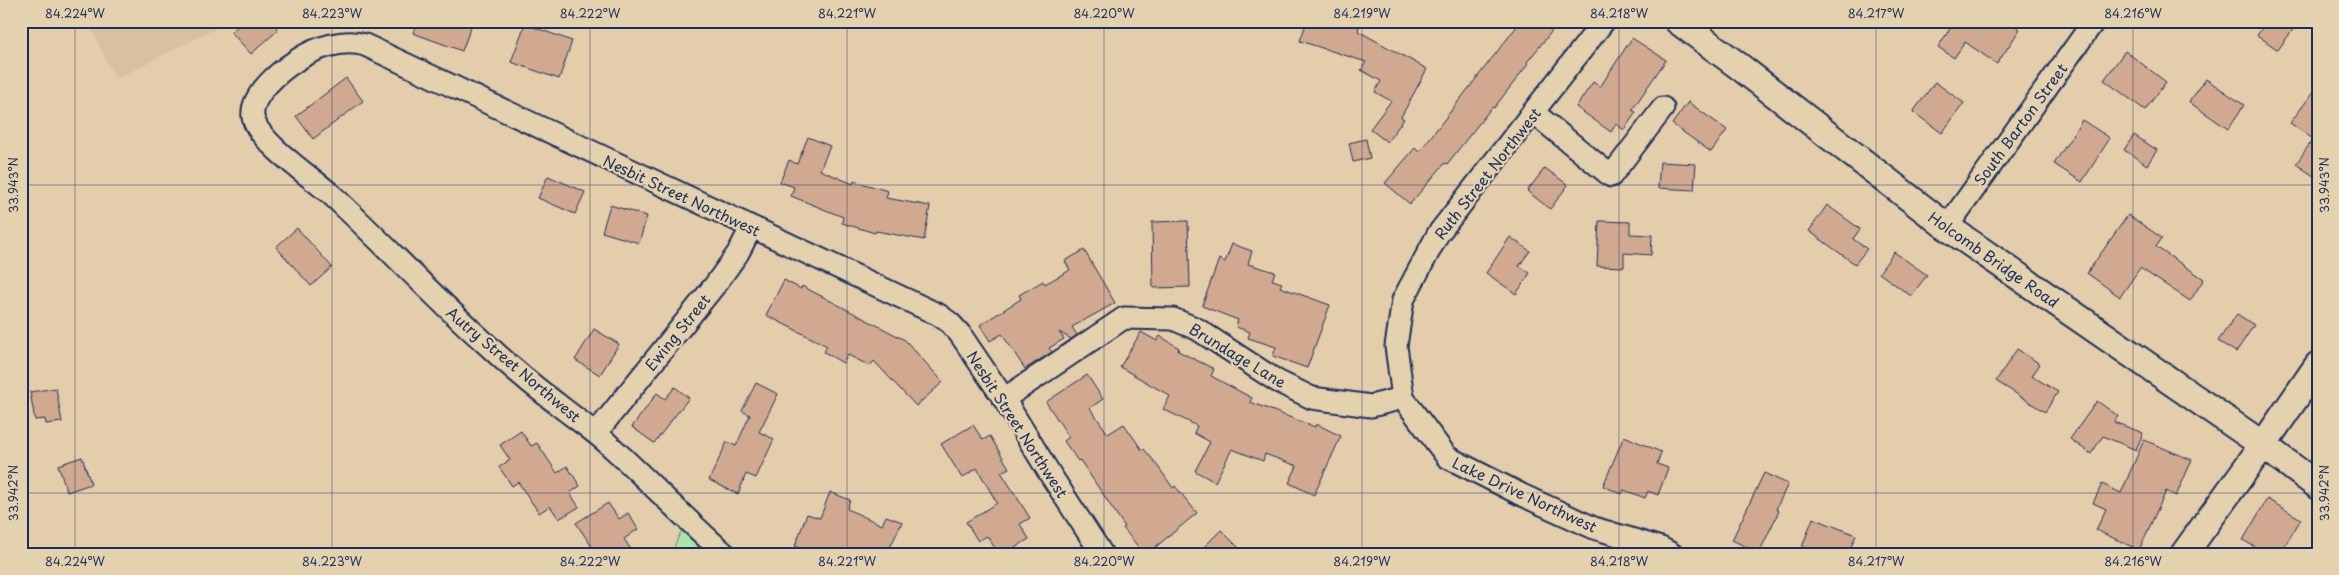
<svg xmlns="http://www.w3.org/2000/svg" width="2339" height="575" font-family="'Playpen Sans',sans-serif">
	<rect width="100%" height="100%" fill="#e4cdaa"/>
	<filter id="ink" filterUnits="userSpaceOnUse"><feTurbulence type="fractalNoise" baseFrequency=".02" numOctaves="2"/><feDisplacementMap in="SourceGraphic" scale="10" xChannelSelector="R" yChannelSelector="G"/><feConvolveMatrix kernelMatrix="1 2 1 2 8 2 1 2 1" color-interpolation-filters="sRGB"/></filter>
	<g filter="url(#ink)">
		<!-- built -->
		<polygon fill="#dabfa1" points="88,21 231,21 115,79"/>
		<!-- green -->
		<polygon fill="#ace5aa" stroke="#648a84" points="686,520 725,554 671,554"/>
		<!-- building -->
		<g fill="#d1a990" stroke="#1b2f5e">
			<polygon points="244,21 271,21 278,30 251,54 231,32"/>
			<polygon points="417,21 473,21 462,51 413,33"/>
			<polygon points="1307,21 1341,21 1359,27 1358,31 1427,69 1401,117 1404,119 1387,142 1370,129 1391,101 1375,92 1381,81 1361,70 1366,62 1300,41"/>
			<polygon points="1521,21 1560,21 1527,62 1528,64 1494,108 1492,107 1447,164 1445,163 1410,204 1385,183 1415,148 1419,152"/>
			<polygon points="1955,21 2008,21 2020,29 1997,64 1965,42 1954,58 1938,47"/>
			<polygon points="2267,21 2299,21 2278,50 2257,35"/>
			<polygon points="525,24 572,41 559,79 511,62"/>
			<polygon points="1632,38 1666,60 1632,110 1636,112 1624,130 1616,124 1611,132 1576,107 1593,82 1600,87"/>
			<polygon points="2125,51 2166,82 2145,110 2104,80"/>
			<polygon points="346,78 363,101 313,139 296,116"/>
			<polygon points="2206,79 2244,105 2228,129 2189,102"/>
			<polygon points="1935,82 1964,103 1942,133 1913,112"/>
			<polygon points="2318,86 2318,179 2296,164 2313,139 2290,123"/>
			<polygon points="1688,102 1727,130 1711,152 1672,124"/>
			<polygon points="2082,120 2110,138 2082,182 2054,164"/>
			<polygon points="2134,135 2157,150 2147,165 2124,150"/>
			<polygon points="808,137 830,146 820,170 853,184 854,181 888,191 886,198 930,206 924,240 876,231 875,233 842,223 843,217 791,196 794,187 780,182 789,160 797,164"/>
			<polygon points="1366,139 1370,158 1353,162 1349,143"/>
			<polygon points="1660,162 1696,164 1694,190 1658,188"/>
			<polygon points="1545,168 1568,185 1550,209 1527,191"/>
			<polygon points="548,176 585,192 575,214 538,198"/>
			<polygon points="610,205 647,216 639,243 602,232"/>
			<polygon points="1827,205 1860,229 1853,239 1867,249 1855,264 1809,231"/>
			<polygon points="2128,215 2162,238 2156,247 2204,279 2190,301 2140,268 2120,297 2087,273"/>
			<polygon points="1188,221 1190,287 1153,288 1152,222"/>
			<polygon points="1599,221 1630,222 1630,234 1652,235 1651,255 1624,253 1624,267 1597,266"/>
			<polygon points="297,228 332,267 311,286 276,247"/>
			<polygon points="1510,237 1530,251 1519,266 1530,273 1516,294 1486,273"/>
			<polygon points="1232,244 1252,251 1248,264 1275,272 1272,280 1282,283 1280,287 1330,305 1307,368 1273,356 1276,347 1248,338 1250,332 1236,327 1238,320 1202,306 1219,259 1225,262"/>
			<polygon points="1084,250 1115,303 1072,327 1077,335 1071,339 1059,332 1064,339 1049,348 1052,352 1025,369 1002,334 990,341 980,325 1021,299 1019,295 1043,281 1045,284 1070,270 1065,261"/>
			<polygon points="1894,252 1927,275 1911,296 1879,273"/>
			<polygon points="784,280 801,289 802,286 905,340 943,382 916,406 874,361 870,366 848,355 843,363 824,352 827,346 766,315"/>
			<polygon points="2237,314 2254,325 2236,352 2218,341"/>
			<polygon points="594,329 619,344 600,375 575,360"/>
			<polygon points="1141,332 1157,341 1160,336 1179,348 1178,351 1214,369 1211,376 1252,398 1250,402 1315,427 1316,424 1341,436 1314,495 1289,483 1297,466 1265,454 1263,461 1232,449 1215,482 1195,471 1210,442 1194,433 1197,426 1163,409 1170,396 1120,367"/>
			<polygon points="2017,349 2040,364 2032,376 2058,392 2045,412 1996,381"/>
			<polygon points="1087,375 1103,399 1090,408 1108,434 1124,424 1142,450 1144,449 1154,461 1173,488 1175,486 1197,513 1147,554 1144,554 1123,528 1125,527 1080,460 1078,461 1064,441 1069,437 1046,402"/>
			<polygon points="756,383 778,394 759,432 774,439 756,478 746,474 738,494 709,480 727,442 736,446 750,415 742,411"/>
			<polygon points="675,387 689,398 654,443 632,427 657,393 665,399"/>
			<polygon points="56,388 62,422 46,424 45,419 35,420 30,392"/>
			<polygon points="2097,401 2118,416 2114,422 2143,433 2136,450 2103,436 2091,454 2070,439"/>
			<polygon points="973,425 983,440 990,436 1009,468 1001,472 1030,518 1020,524 1029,539 1005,554 999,554 987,536 978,541 966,522 997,503 977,468 962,478 941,444"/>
			<polygon points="521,431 531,446 537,443 557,473 567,466 580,486 570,493 579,507 559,519 550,506 539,513 518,482 512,486 499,467 510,460 500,445"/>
			<polygon points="1624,436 1661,452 1657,464 1668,468 1658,495 1648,491 1645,498 1624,490 1622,494 1603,486"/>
			<polygon points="2144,440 2192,460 2176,496 2166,491 2139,550 2096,530 2106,509 2093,503 2102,484 2121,493"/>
			<polygon points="82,457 91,484 67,492 58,465"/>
			<polygon points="1764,473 1788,484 1776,509 1779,511 1759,553 1732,540"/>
			<polygon points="830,492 850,500 847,509 882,525 886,516 902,522 887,554 816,554 795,546 807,514 820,518"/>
			<polygon points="2267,499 2301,519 2280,554 2267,554 2243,540"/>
			<polygon points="608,503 619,519 628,513 638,529 624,539 634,554 597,554 576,523"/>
			<polygon points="1813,518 1856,535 1848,554 1820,554 1802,547"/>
			<polygon points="1221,530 1238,547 1231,554 1197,554"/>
		</g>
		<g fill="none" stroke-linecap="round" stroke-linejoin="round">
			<defs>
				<g id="minor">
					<polyline points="1604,21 1438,234 1403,300 1396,346 1403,398 1447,457 1522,495 1594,528 1661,548 1672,554"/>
					<polyline points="1534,113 1611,176 1663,108"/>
					<polyline points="1947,227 2094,21"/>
					<polyline points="1004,399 1124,318 1173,319 1197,329 1277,381 1312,398 1371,406 1403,398"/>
					<polyline points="596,433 715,285 738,253 751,228"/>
					<path d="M725,554C684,518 647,479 606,442C590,428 572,416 556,403C531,384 506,363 483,341C432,295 384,244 334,197C316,180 257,142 253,117C250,95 280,71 297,60C315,48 344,38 365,45L939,315L950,323L960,334L1004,399L1050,474L1102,554"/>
				</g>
				<g id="tertiary">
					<polyline points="1678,21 1740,67 1947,227 2263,445 2318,486"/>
					<polyline points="2184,554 2263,445 2318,365"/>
				</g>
			</defs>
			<!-- minor casing -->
			<use href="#minor" stroke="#1b2f5e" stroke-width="25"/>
			<!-- tertiary casing -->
			<use href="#tertiary" stroke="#1b2f5e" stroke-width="30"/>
			<!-- minor -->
			<use href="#minor" stroke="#e4d2af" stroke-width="21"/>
			<!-- tertiary -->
			<use href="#tertiary" stroke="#e4d2af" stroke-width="26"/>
		</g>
	</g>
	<!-- ticks -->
	<path fill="none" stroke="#1b2f5e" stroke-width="1" stroke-opacity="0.45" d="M75,21V554M332,21V554M590,21V554M847,21V554M1104,21V554M1362,21V554M1619,21V554M1876,21V554M2133,21V554M21,185H2318M21,493H2318"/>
	<g text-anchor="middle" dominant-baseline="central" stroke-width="4.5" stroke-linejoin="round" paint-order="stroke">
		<!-- street labels -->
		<g font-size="15" fill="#1b2f5e" stroke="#e4d2af">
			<text transform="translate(2020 124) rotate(-54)">South Barton Street</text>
			<text transform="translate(1487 173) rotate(-52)">Ruth Street Northwest</text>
			<text transform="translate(682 195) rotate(25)">Nesbit Street Northwest</text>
			<text transform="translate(1994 259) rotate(35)">Holcomb Bridge Road</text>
			<text transform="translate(677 332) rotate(-51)">Ewing Street</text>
			<text transform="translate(1238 355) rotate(31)">Brundage Lane</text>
			<text transform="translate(514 364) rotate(40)">Autry Street Northwest</text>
			<text transform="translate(1018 424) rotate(57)">Nesbit Street Northwest</text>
			<text transform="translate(1525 494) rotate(25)">Lake Drive Northwest</text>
		</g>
	</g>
	<!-- margin -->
	<rect width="2339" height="575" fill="none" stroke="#e4d2af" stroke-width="55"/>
	<rect x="28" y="28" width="2284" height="520" fill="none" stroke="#1b2f5e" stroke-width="2"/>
	<g font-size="12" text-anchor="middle" fill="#1b2f5e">
		<text x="75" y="18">84.224°W</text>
		<text x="332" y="18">84.223°W</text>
		<text x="590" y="18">84.222°W</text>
		<text x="847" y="18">84.221°W</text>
		<text x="1104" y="18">84.220°W</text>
		<text x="1362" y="18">84.219°W</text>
		<text x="1619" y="18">84.218°W</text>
		<text x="1876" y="18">84.217°W</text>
		<text x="2133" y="18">84.216°W</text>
		<text transform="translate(14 185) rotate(-90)" y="4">33.943°N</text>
		<text transform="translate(2325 185) rotate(-90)" y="4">33.943°N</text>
		<text transform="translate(14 493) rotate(-90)" y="4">33.942°N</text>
		<text transform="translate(2325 493) rotate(-90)" y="4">33.942°N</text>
		<text x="75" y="566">84.224°W</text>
		<text x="332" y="566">84.223°W</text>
		<text x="590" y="566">84.222°W</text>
		<text x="847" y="566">84.221°W</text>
		<text x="1104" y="566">84.220°W</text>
		<text x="1362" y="566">84.219°W</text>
		<text x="1619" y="566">84.218°W</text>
		<text x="1876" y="566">84.217°W</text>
		<text x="2133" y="566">84.216°W</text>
	</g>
</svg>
